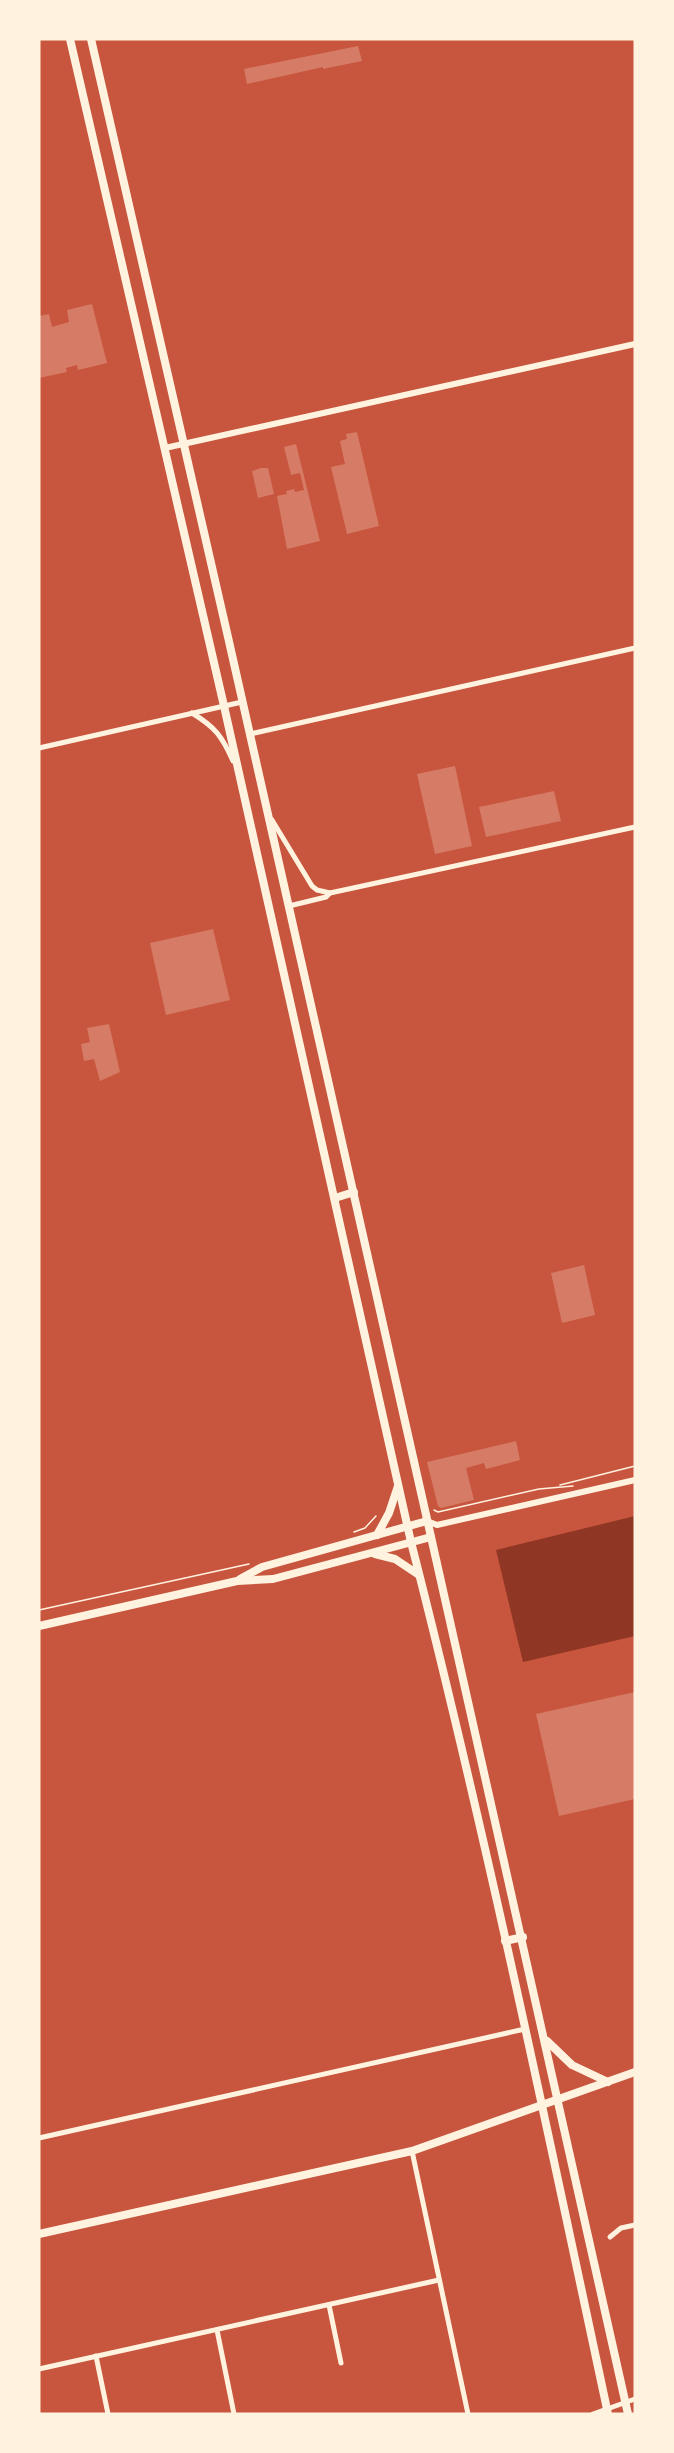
<svg xmlns="http://www.w3.org/2000/svg" width="674" height="2453" font-family="'Archivo Narrow',sans-serif">
	<rect width="100%" height="100%" fill="#c8553d"/>
	<!-- water -->
	<polygon fill="#8f3625" points="635,1516 635,1636 523,1662 496,1550"/>
	<!-- building -->
	<g fill="#d67c66">
		<polygon points="358,46 362,61 323,69 323,67 247,84 244,69"/>
		<polygon points="92,304 107,363 78,370 77,365 66,368 67,372 39,378 39,316 49,314 52,327 69,322 67,310"/>
		<polygon points="357,432 379,526 347,534 331,467 345,464 340,441 347,439 346,434"/>
		<polygon points="296,444 320,541 287,549 277,496 287,494 286,491 294,489 295,492 304,490 300,473 291,475 284,447"/>
		<polygon points="261,468 268,468 274,494 258,498 252,471"/>
		<polygon points="455,766 472,846 435,854 417,774"/>
		<polygon points="554,791 561,821 486,837 479,807"/>
		<polygon points="213,929 230,1000 166,1015 150,943"/>
		<polygon points="109,1024 120,1072 100,1081 94,1059 84,1061 81,1044 90,1042 87,1028"/>
		<polygon points="584,1265 595,1315 562,1323 551,1273"/>
		<polygon points="516,1441 520,1460 486,1469 484,1463 466,1468 474,1500 441,1508 438,1506 427,1462"/>
		<polygon points="635,1692 635,1799 559,1816 536,1714"/>
	</g>
	<g fill="none" stroke-linecap="round" stroke-linejoin="round">
		<!-- path -->
		<g stroke="#fff3e0" stroke-width="1.5">
			<polyline points="560,1485 635,1466"/>
			<polyline points="434,1510 438,1512 539,1489 573,1486"/>
			<polyline points="354,1532 365,1528 376,1516"/>
			<polyline points="39,1610 249,1564"/>
		</g>
		<!-- minor -->
		<g stroke="#fff3e0" stroke-width="5">
			<path d="M192,713C215,727 222,736 233,761"/>
			<polyline points="250,734 635,648"/>
			<polyline points="39,748 242,702"/>
			<polyline points="272,820 312,886 317,890 330,893"/>
			<polyline points="289,906 326,897 330,893 635,827"/>
			<polyline points="39,2138 525,2029"/>
			<polyline points="412,2151 468,2414"/>
			<polyline points="610,2237 621,2228 635,2225"/>
			<polyline points="329,2305 341,2363"/>
			<polyline points="217,2330 234,2414"/>
			<polyline points="96,2356 108,2414"/>
			<polyline points="39,2369 439,2280"/>
			<polyline points="593,2414 635,2399"/>
		</g>
		<!-- tertiary -->
		<g stroke="#fff3e0" stroke-width="6">
			<polyline points="165,448 635,344"/>
			<polyline points="427,1521 437,1525 635,1480"/>
		</g>
		<!-- primary -->
		<g stroke="#fff3e0" stroke-width="8">
			<path d="M70,39L224,706L411,1542C485,1831 546,2123 608,2414"/>
			<path d="M91,39C205,532 316,1025 427,1519C494,1817 563,2115 628,2414"/>
			<polyline points="335,1198 354,1192"/>
			<polyline points="377,1535 389,1513 398,1486"/>
			<polyline points="375,1554 395,1559 419,1575"/>
			<polyline points="240,1579 262,1567 427,1521"/>
			<polyline points="39,1626 237,1581 273,1579 431,1537"/>
			<polyline points="505,1941 523,1937"/>
			<polyline points="547,2041 572,2065 608,2082"/>
			<polyline points="39,2234 412,2151 635,2072"/>
		</g>
	</g>
	<!-- border -->
	<rect width="674" height="2453" fill="none" stroke="#fff3e0" stroke-width="81"/>
</svg>
